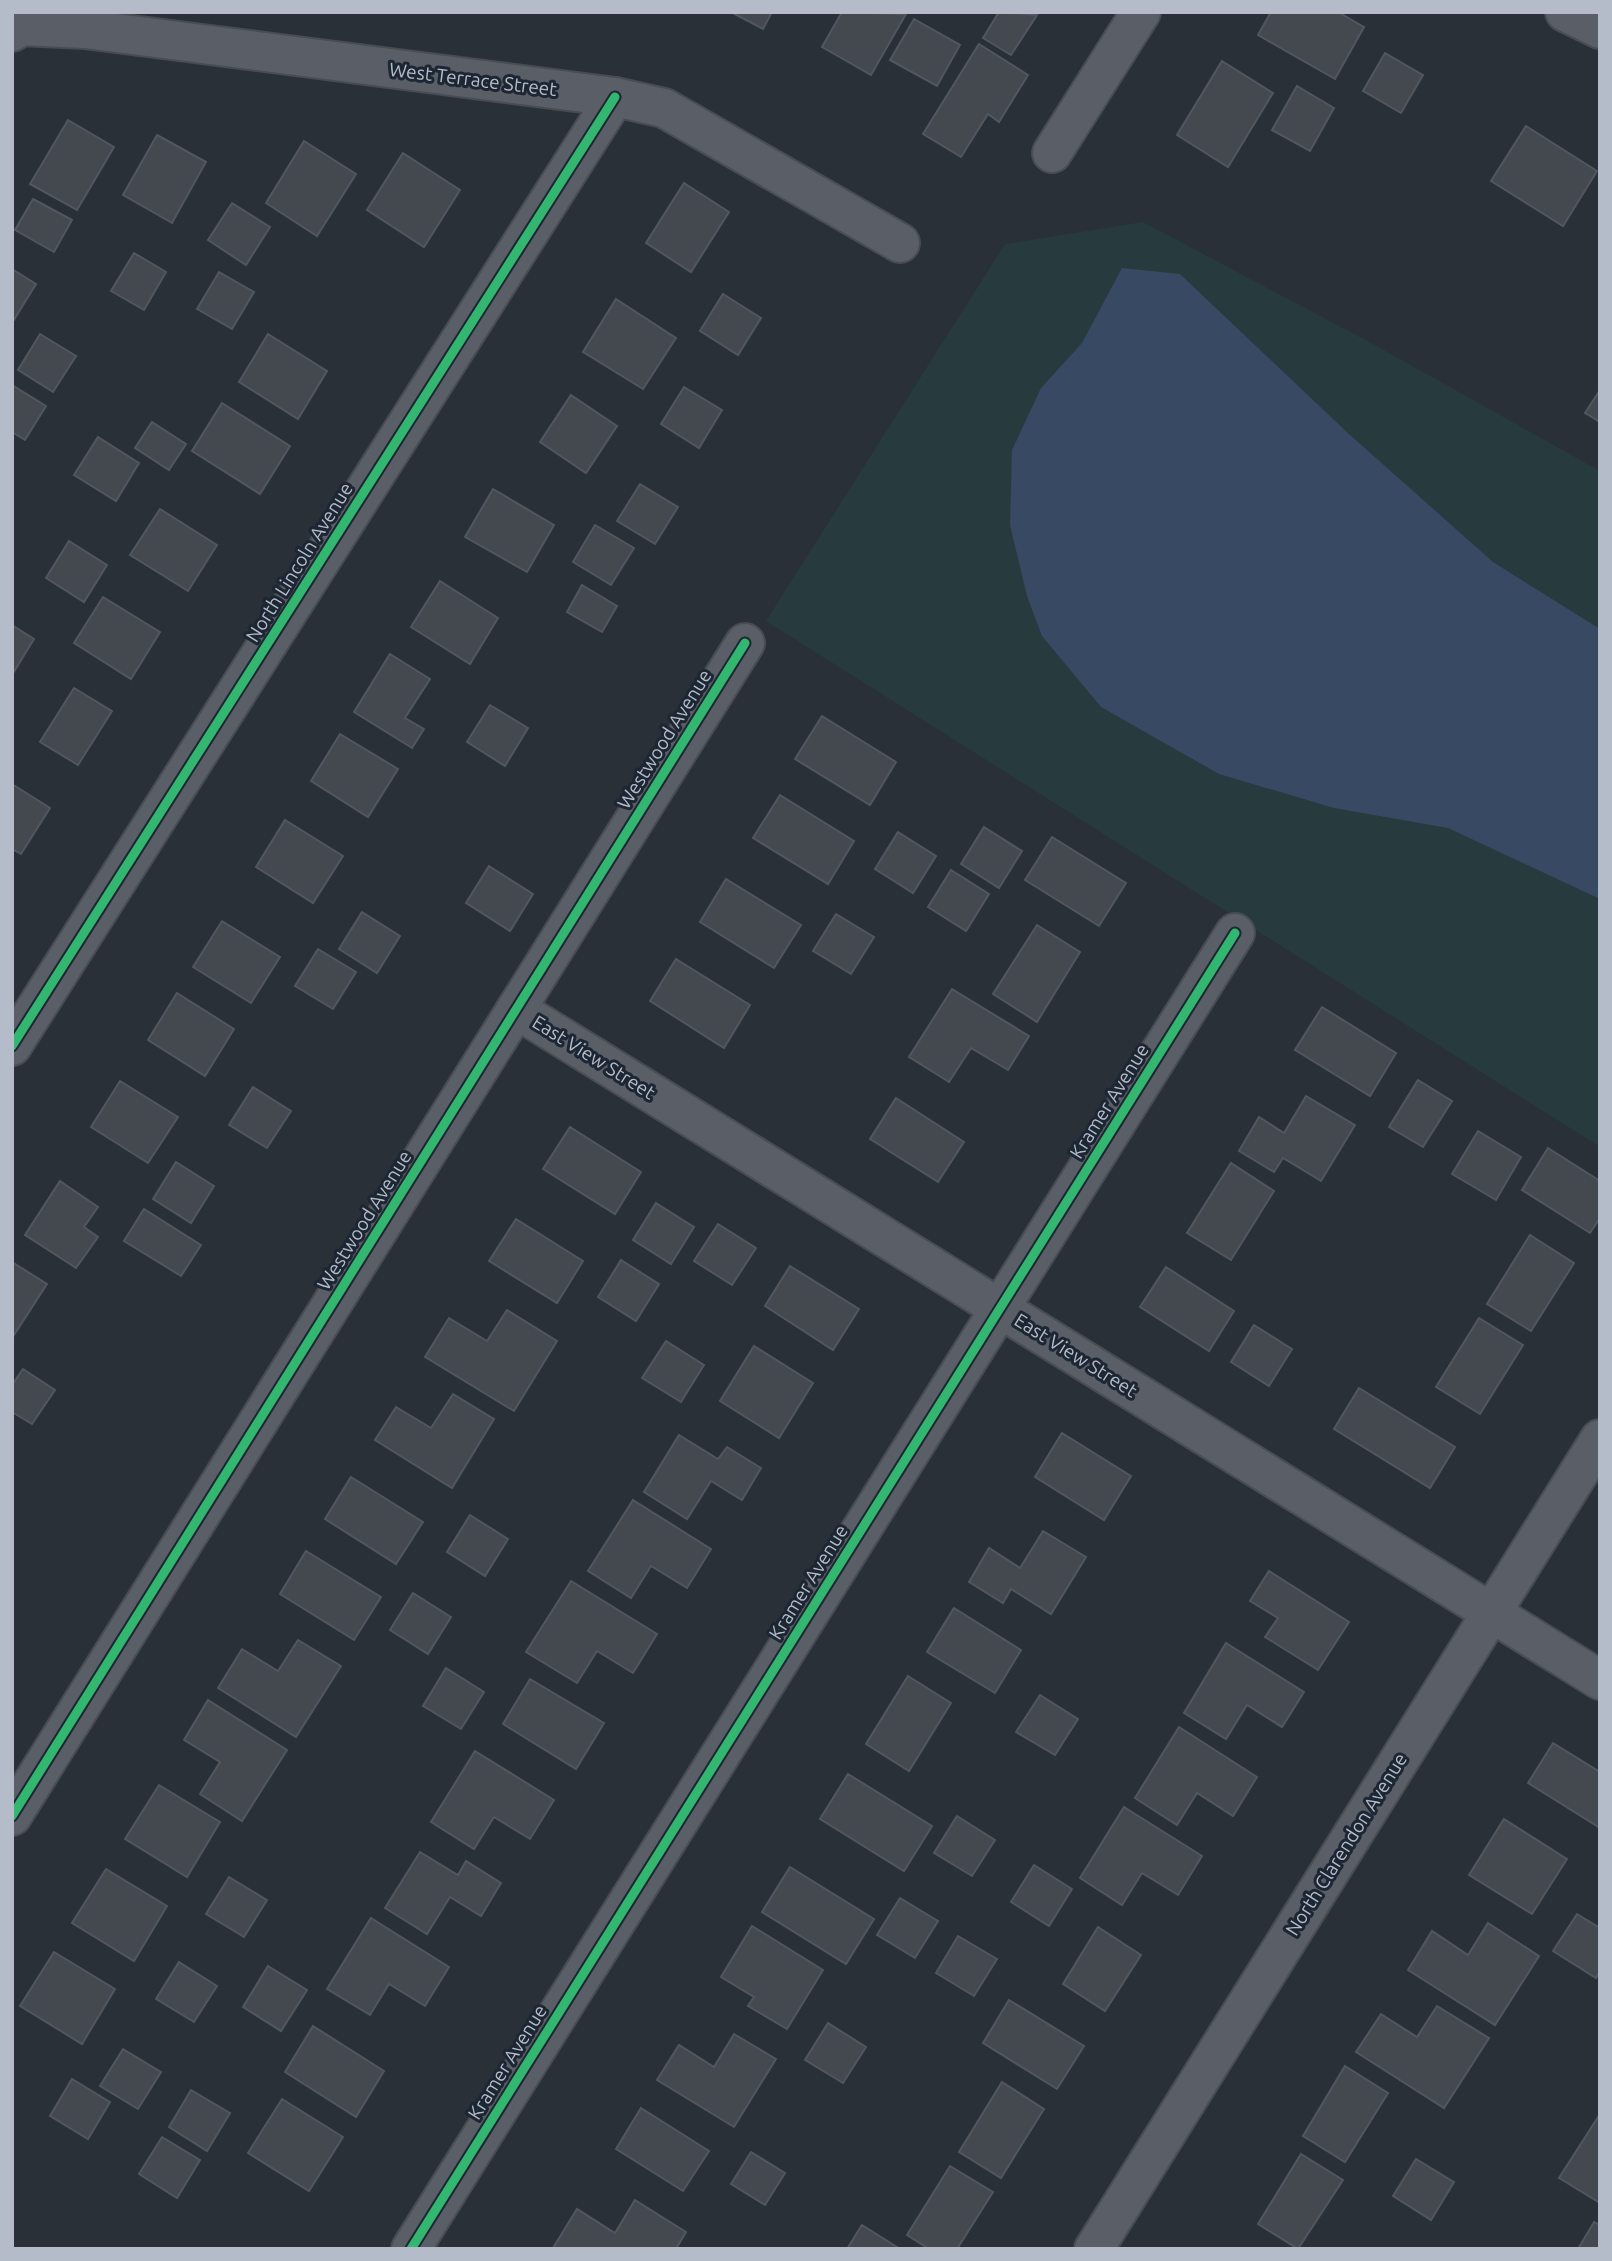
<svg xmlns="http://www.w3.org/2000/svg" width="1612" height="2261" font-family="Ubuntu,sans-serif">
	<rect width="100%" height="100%" fill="#2a3038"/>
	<!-- green -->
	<polygon fill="#273a3e" points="1143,222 1373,344 1600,471 1600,1147 766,621 1005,244"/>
	<!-- water -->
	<polygon fill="#384963" points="1122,268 1180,274 1350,435 1493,562 1600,629 1600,899 1448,828 1334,808 1219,774 1101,707 1042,636 1027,596 1010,525 1012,450 1041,388 1082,343"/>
	<!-- building -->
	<g fill="#444950" stroke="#52575f" stroke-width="2">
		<polygon points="731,12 772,12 763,29"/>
		<polygon points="842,12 906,14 871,75 822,47"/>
		<polygon points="999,12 1037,15 1011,55 983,38"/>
		<polygon points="1271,12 1338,12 1364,27 1335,79 1258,35"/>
		<polygon points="914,19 960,45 937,86 890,60"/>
		<polygon points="979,44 1028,75 999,122 988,114 961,157 923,134"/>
		<polygon points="1385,53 1423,75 1401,113 1363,91"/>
		<polygon points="1222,61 1273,93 1228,167 1177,135"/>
		<polygon points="1297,86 1334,108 1310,151 1272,130"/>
		<polygon points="68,120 114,147 77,210 30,184"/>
		<polygon points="1526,126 1597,171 1563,226 1491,181"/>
		<polygon points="157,135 206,162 172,223 123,195"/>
		<polygon points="304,141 356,174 317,236 266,203"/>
		<polygon points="403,153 460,190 424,247 367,210"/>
		<polygon points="684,183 729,212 691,272 646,243"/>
		<polygon points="33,199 72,220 54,252 15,230"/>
		<polygon points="232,203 270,227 246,265 208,240"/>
		<polygon points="134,253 166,272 144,310 111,291"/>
		<polygon points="12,269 36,284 12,323"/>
		<polygon points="219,272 254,292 232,329 197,309"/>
		<polygon points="723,294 761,318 738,355 700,331"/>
		<polygon points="616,299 676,338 643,389 583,352"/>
		<polygon points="40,334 76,356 53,392 18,370"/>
		<polygon points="268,334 327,371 298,419 239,382"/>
		<polygon points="12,385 46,406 25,440 12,432"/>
		<polygon points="684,387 722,410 699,448 661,424"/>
		<polygon points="1600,390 1600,422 1585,413"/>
		<polygon points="571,395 617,426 586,473 540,442"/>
		<polygon points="222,403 290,446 260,494 192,451"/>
		<polygon points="152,422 186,444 169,470 135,448"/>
		<polygon points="98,437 139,463 116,501 74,475"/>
		<polygon points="640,484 678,507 655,544 617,521"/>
		<polygon points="493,489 554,525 527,572 465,537"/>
		<polygon points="160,509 217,545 188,591 130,555"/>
		<polygon points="595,525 634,548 611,585 573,562"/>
		<polygon points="69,541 107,565 84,602 46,578"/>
		<polygon points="440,581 498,618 470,664 411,627"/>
		<polygon points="582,585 617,606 602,632 567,612"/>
		<polygon points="103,597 160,632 131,679 74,643"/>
		<polygon points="12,625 34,639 12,675"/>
		<polygon points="390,654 430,679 405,718 424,729 412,748 354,712"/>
		<polygon points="74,688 112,711 78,765 40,742"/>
		<polygon points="490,705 528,728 505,766 467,742"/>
		<polygon points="822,716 896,762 870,805 795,759"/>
		<polygon points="340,734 398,769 368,817 311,781"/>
		<polygon points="12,784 50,808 21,854 12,849"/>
		<polygon points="780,795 854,841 828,884 753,838"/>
		<polygon points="285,820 343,856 313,903 256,867"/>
		<polygon points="984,827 1022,851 999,888 961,864"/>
		<polygon points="898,832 936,856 913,893 875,869"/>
		<polygon points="1052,837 1126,883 1099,926 1025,880"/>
		<polygon points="489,866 533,894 510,931 466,903"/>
		<polygon points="951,870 989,894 966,931 928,907"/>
		<polygon points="726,879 801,925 774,968 700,922"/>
		<polygon points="362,912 400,936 377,973 339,949"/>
		<polygon points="836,914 874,937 851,974 813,951"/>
		<polygon points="222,921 280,957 251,1003 193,967"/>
		<polygon points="1037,925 1080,952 1037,1022 993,994"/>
		<polygon points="318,949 356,972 333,1009 295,986"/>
		<polygon points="676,959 750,1005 724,1048 650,1001"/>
		<polygon points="952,989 1029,1036 1008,1070 971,1048 949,1082 909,1057"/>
		<polygon points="177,993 234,1029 205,1076 148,1040"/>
		<polygon points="1322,1007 1396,1053 1370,1096 1295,1050"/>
		<polygon points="1418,1080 1452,1101 1423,1147 1389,1127"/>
		<polygon points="120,1081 178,1117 148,1163 91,1127"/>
		<polygon points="253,1087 291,1111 267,1148 229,1125"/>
		<polygon points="1306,1096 1355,1125 1321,1181 1283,1158 1274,1172 1239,1151 1259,1117 1284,1133"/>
		<polygon points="896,1098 964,1142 938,1182 870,1139"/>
		<polygon points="570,1127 641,1172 615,1214 543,1169"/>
		<polygon points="1478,1131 1521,1157 1496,1200 1452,1174"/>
		<polygon points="1548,1148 1600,1181 1600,1218 1590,1233 1522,1190"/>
		<polygon points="176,1162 214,1186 191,1223 153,1199"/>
		<polygon points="1231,1163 1274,1191 1231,1260 1187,1233"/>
		<polygon points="60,1181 98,1207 84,1227 98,1237 76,1268 25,1235"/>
		<polygon points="656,1203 694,1227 671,1264 633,1240"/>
		<polygon points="144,1209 201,1245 181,1276 124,1241"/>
		<polygon points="516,1219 583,1261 557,1303 489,1261"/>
		<polygon points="718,1224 756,1248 732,1285 694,1261"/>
		<polygon points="1530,1235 1574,1263 1531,1331 1487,1304"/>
		<polygon points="621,1260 659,1284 636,1321 598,1297"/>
		<polygon points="12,1262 47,1284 12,1338"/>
		<polygon points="790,1266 859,1309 833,1350 765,1306"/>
		<polygon points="1166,1267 1234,1311 1209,1351 1140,1307"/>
		<polygon points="507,1310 557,1341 514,1411 425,1357 449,1318 487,1341"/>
		<polygon points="1479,1318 1523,1345 1480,1414 1436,1387"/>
		<polygon points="1254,1325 1292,1349 1269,1386 1231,1362"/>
		<polygon points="666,1341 704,1365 681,1402 642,1378"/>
		<polygon points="754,1346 813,1383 779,1438 720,1401"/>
		<polygon points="23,1369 55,1390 32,1424 12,1412 12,1385"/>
		<polygon points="1359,1388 1455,1447 1430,1488 1334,1429"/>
		<polygon points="453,1394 494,1419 452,1488 375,1440 396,1407 431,1428"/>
		<polygon points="1062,1433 1131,1476 1104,1520 1035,1477"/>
		<polygon points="679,1435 718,1459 727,1447 761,1468 742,1500 711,1481 687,1519 644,1492"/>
		<polygon points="351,1477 423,1522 396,1564 325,1519"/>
		<polygon points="633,1500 711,1549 687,1588 651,1566 631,1598 588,1571"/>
		<polygon points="470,1515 508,1539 485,1576 447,1552"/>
		<polygon points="1043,1531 1086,1557 1051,1614 1011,1589 1003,1603 969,1582 989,1548 1020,1568"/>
		<polygon points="306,1551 381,1597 354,1640 280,1594"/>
		<polygon points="1269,1571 1349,1622 1318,1670 1265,1637 1278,1618 1250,1601"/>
		<polygon points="571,1581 657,1634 633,1673 597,1651 577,1683 526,1652"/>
		<polygon points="413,1593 451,1617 428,1654 390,1630"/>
		<polygon points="954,1608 1021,1650 995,1693 927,1652"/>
		<polygon points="298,1640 341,1666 296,1737 218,1688 242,1649 278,1671"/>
		<polygon points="1226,1643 1304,1692 1282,1727 1247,1705 1226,1739 1184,1713"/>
		<polygon points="446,1668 484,1692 461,1729 423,1706"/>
		<polygon points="908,1676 951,1703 909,1771 866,1744"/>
		<polygon points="530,1679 604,1723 576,1769 503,1724"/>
		<polygon points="1040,1695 1078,1719 1055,1755 1016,1732"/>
		<polygon points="208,1700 287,1750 242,1821 200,1794 220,1762 184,1740"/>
		<polygon points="1179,1727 1257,1777 1233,1816 1197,1793 1177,1825 1135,1798"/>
		<polygon points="1553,1743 1600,1772 1600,1828 1528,1783"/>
		<polygon points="475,1751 554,1800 530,1839 494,1817 474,1849 431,1822"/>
		<polygon points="848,1774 932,1826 904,1871 820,1819"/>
		<polygon points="159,1785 220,1822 187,1877 125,1839"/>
		<polygon points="1124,1807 1202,1856 1178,1895 1142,1873 1122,1905 1080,1878"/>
		<polygon points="957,1816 995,1840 972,1876 934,1853"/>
		<polygon points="1504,1819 1567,1859 1532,1914 1469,1875"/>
		<polygon points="420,1852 458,1875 466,1861 501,1883 481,1916 450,1897 427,1934 385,1908"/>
		<polygon points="1034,1865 1072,1889 1049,1926 1011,1902"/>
		<polygon points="790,1867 874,1919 846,1964 762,1912"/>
		<polygon points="106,1869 167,1906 134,1961 72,1923"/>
		<polygon points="229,1877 267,1900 244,1937 206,1914"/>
		<polygon points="900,1898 938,1921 915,1958 877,1935"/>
		<polygon points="1577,1914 1600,1928 1600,1971 1596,1978 1553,1951"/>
		<polygon points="371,1918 449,1967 425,2006 389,1984 370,2015 327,1989"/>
		<polygon points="1488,1923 1539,1956 1495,2025 1408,1970 1432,1931 1468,1955"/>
		<polygon points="752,1926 823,1970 787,2029 748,2006 754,1997 721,1977"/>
		<polygon points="1098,1927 1141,1955 1105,2011 1063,1984"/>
		<polygon points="958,1936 997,1959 974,1996 936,1973"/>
		<polygon points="54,1952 115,1989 82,2044 20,2006"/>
		<polygon points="179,1962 217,1986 194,2022 156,1999"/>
		<polygon points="268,1966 307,1990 281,2031 243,2007"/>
		<polygon points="1009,2000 1084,2046 1057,2089 983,2043"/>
		<polygon points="1437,2006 1489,2038 1444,2108 1356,2052 1381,2014 1417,2037"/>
		<polygon points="828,2023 866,2047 843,2083 805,2060"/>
		<polygon points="313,2026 384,2071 356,2117 285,2072"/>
		<polygon points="734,2034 776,2059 734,2127 657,2080 679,2045 714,2067"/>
		<polygon points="123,2049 161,2072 138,2109 100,2086"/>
		<polygon points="1345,2066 1388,2093 1345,2162 1303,2136"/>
		<polygon points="72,2079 110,2102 88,2139 50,2116"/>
		<polygon points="1002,2082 1044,2109 1001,2178 959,2152"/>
		<polygon points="191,2090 230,2113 207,2151 169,2127"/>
		<polygon points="282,2099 343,2137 309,2191 248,2153"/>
		<polygon points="641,2108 709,2151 683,2191 616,2149"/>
		<polygon points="1600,2114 1600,2203 1559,2178"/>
		<polygon points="162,2137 200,2160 177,2198 139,2174"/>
		<polygon points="751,2152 785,2173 765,2205 731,2184"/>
		<polygon points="1301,2154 1343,2180 1298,2249 1258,2224"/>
		<polygon points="1416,2159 1454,2182 1431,2220 1393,2196"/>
		<polygon points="950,2166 993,2192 957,2249 929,2249 907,2235"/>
		<polygon points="635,2200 686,2232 676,2249 553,2248 577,2209 615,2233"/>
		<polygon points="1594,2222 1600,2225 1600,2249 1578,2249"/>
		<polygon points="862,2225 900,2249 847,2249"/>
	</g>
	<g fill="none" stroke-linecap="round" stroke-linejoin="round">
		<defs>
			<g id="minor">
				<polyline points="1565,12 1600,29"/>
				<polyline points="12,32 21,26 85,29 615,97 664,108 900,243"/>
				<polyline points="1052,153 1141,12"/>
				<polyline points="516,1009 1600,1680"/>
				<polyline points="12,1046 615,97"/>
				<polyline points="12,1816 745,643"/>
				<polyline points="411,2249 1235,933"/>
				<polyline points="1094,2249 1600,1439"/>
			</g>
		</defs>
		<!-- minor casing -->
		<use href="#minor" stroke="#484c53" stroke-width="42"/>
		<!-- minor -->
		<use href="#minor" stroke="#5a5e66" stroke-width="38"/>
		<defs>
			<g id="cycleway">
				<polyline points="12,1046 615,97"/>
				<polyline points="12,1816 745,643"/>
				<polyline points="411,2249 1235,933"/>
			</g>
		</defs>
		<!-- cycleway casing -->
		<use href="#cycleway" stroke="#1d2633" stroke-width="13"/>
		<!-- cycleway -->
		<use href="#cycleway" stroke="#33b770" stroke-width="9"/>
	</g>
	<g text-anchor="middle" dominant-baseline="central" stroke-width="6" stroke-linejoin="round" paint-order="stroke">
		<!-- street labels -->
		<g font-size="19" fill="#b4bcc9" stroke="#1d2633">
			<text transform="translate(473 79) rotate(7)">West Terrace Street</text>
			<text transform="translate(299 562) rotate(-58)">North Lincoln Avenue</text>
			<text transform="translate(664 739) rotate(-58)">Westwood Avenue</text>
			<text transform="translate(594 1057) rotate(32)">East View Street</text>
			<text transform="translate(1109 1101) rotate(-58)">Kramer Avenue</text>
			<text transform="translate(364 1220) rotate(-58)">Westwood Avenue</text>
			<text transform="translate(1076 1355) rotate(32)">East View Street</text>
			<text transform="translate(808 1582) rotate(-58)">Kramer Avenue</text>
			<text transform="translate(1346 1844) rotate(-58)">North Clarendon Avenue</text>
			<text transform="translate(507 2062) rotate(-58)">Kramer Avenue</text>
		</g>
	</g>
	<!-- border -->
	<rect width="1612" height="2261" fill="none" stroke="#b4bcc9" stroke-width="28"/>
</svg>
